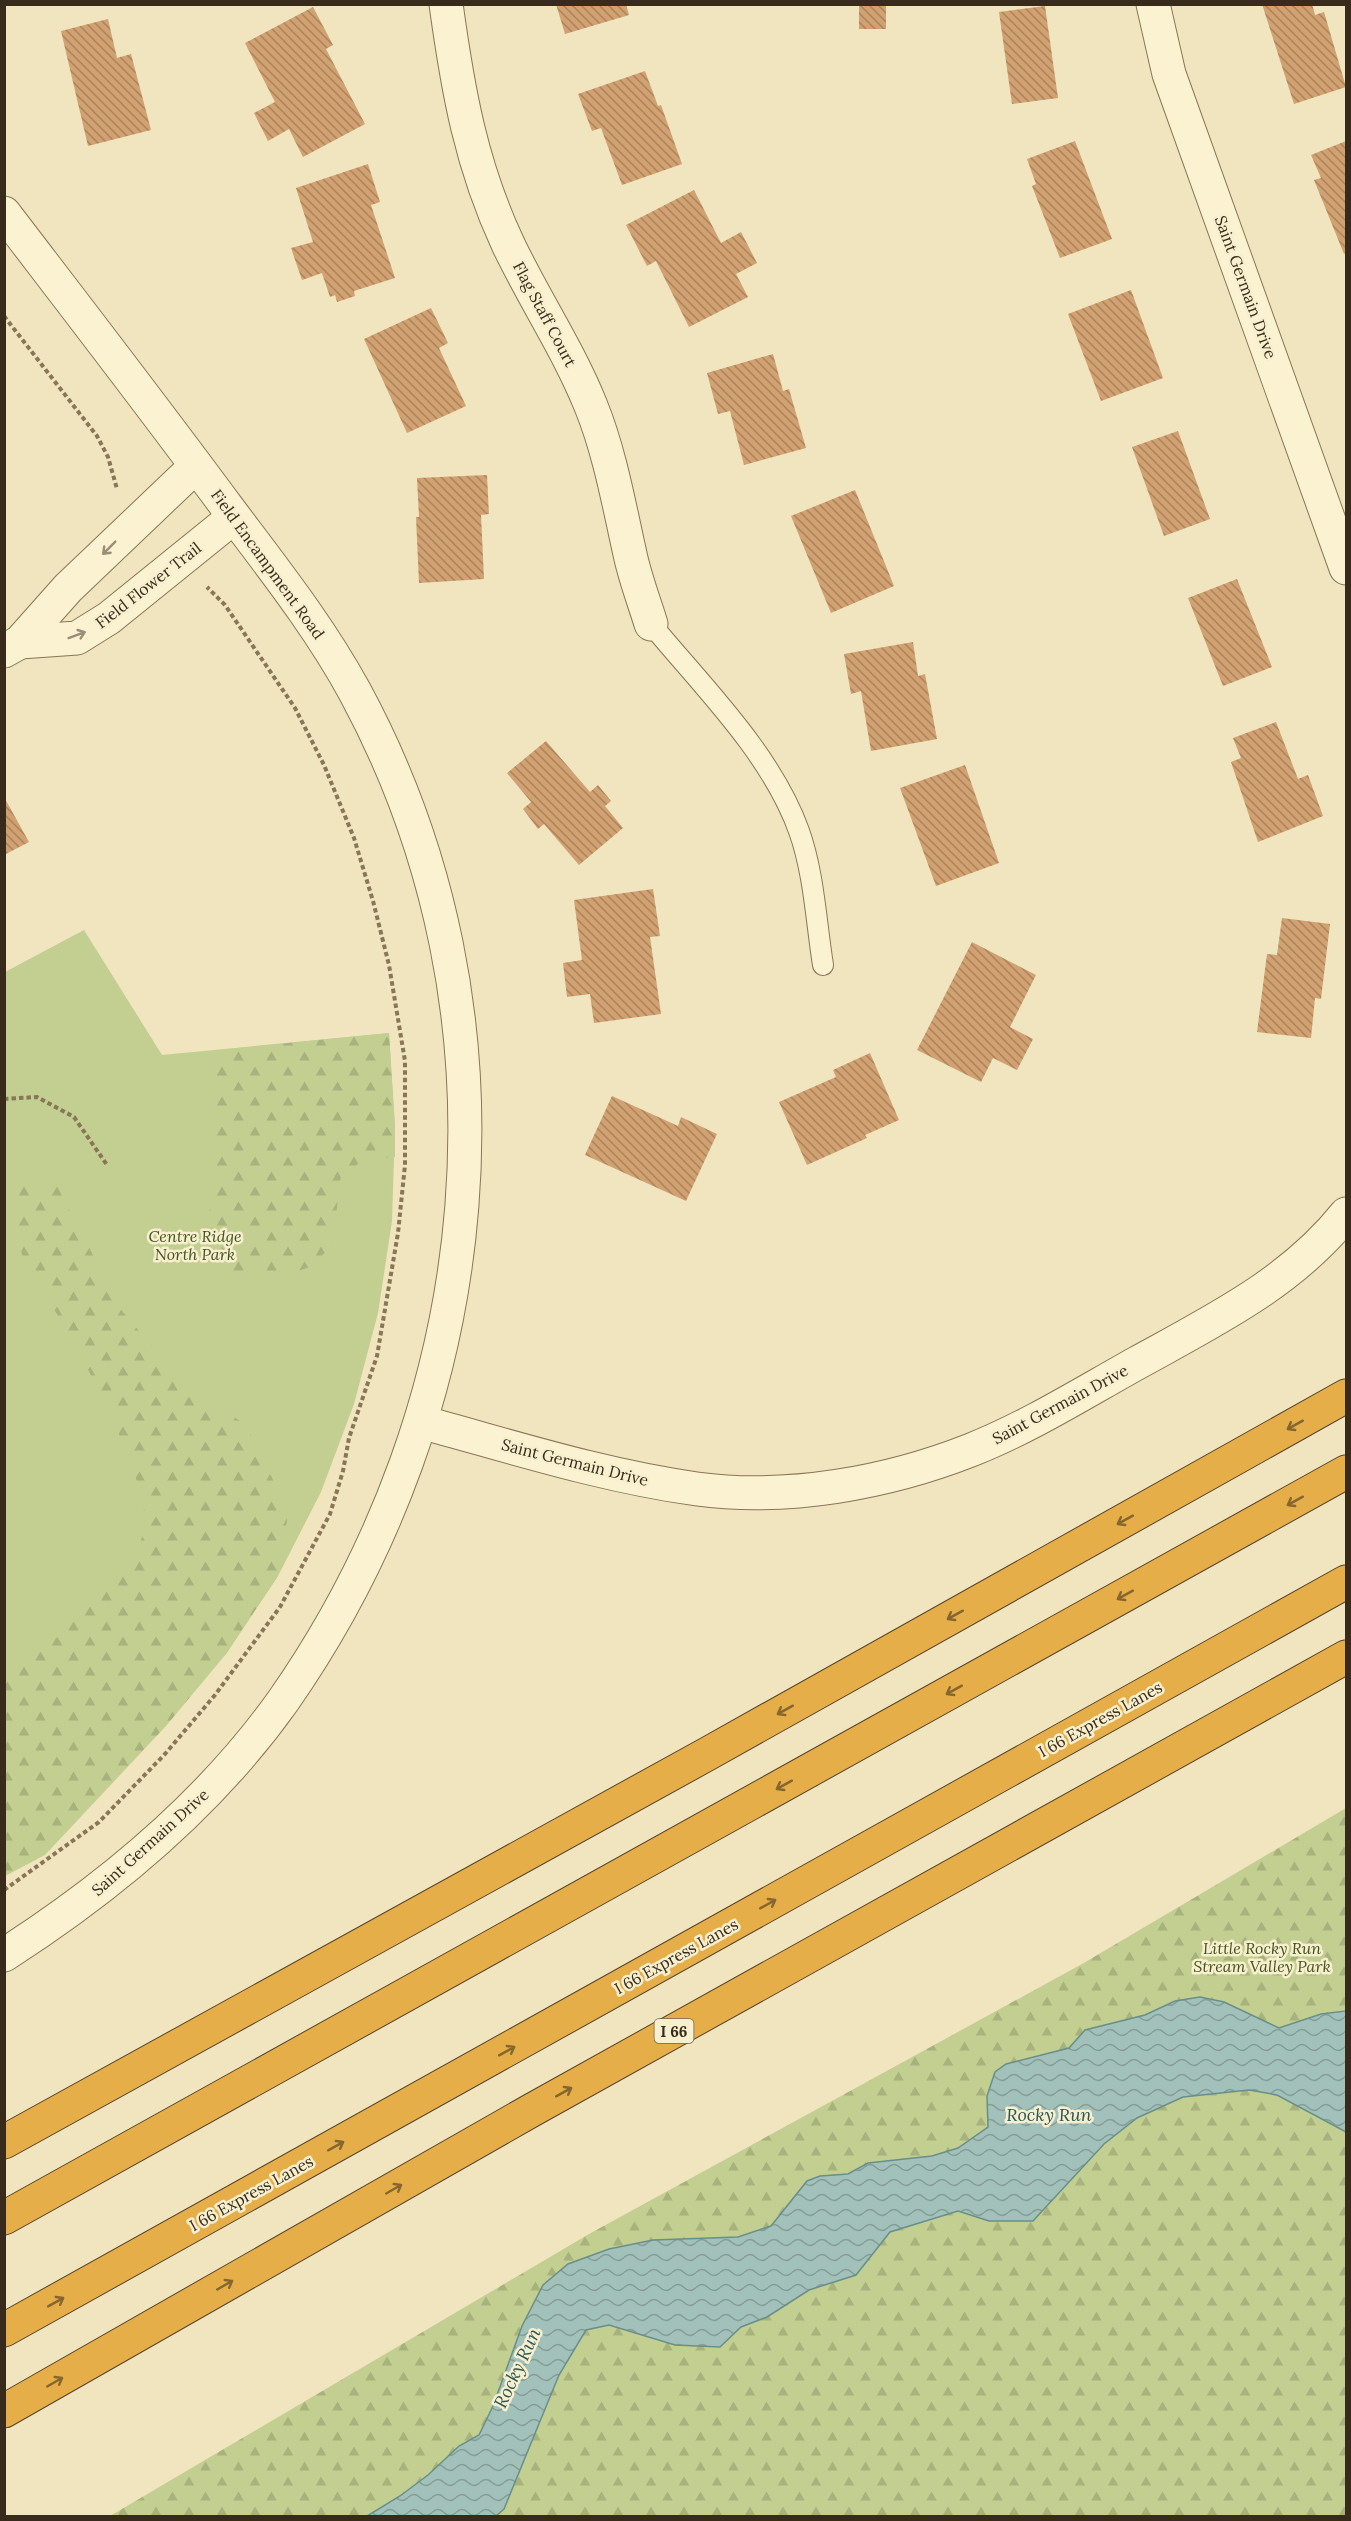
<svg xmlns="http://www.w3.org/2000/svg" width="1351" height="2521" font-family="Lora,serif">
	<defs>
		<pattern id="forest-firs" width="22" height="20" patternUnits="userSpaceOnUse" patternTransform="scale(1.5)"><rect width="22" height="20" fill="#c2cf91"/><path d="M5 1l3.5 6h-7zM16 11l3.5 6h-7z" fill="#a7b27c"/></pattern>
		<pattern id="water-waves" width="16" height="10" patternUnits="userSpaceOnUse" patternTransform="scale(1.5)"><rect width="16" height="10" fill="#a2c1bb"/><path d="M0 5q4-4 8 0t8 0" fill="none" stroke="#859d97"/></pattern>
		<pattern id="building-back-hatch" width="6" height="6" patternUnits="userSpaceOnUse" patternTransform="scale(1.5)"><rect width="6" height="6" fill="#d1a171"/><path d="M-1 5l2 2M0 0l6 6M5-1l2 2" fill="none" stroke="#ab835c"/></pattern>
	</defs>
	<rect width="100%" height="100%" fill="#f0e5be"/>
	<!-- green -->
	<polygon fill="#c2cf91" points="84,930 162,1055 389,1033 395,1127 392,1221 378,1313 354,1404 321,1492 278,1576 226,1654 5,1854 5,972"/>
	<!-- forest -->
	<g fill="url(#forest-firs)">
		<polygon points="389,1033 395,1127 395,1157 366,1159 341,1175 332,1246 310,1267 282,1276 235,1274 209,1225 218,1050"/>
		<path d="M54,1180L122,1311L188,1388L245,1424L283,1500L287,1520L278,1576L226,1654L166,1726L45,1855L5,1876V1684C38,1654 139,1570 145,1527C150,1484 84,1358 60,1319C49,1300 32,1281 24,1261C17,1241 19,1219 12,1199L20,1186Z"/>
		<polygon points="1346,1808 1346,2516 110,2516 589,2234 1082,1964"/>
	</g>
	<!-- water -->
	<polygon fill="url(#water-waves)" stroke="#698f89" stroke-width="1.5" points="1200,1997 1224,2002 1279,2028 1321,2014 1346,2011 1346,2132 1277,2095 1249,2090 1183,2097 1137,2118 1104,2144 1033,2221 989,2221 958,2211 890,2232 856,2275 809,2290 767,2317 741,2327 720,2347 675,2345 609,2325 586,2330 559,2375 504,2509 496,2516 367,2516 400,2496 428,2475 459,2446 479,2435 493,2406 522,2326 543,2285 568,2264 609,2249 653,2240 738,2237 771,2226 807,2181 820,2176 848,2174 868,2163 932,2156 958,2148 988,2127 987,2096 995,2072 1006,2064 1069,2048 1085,2030 1145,2015 1175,2001"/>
	<!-- building -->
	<g fill="url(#building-back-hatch)">
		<polygon points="556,4 626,4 629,15 565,34"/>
		<rect x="859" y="4" width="27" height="25"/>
		<polygon points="1262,4 1312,4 1315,15 1324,12 1346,87 1294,104"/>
		<polygon points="1045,6 1058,98 1012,104 999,12"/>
		<polygon points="313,7 333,45 326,49 365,124 303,157 289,129 268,141 254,113 275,102 245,43"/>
		<polygon points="108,19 117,58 131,54 151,130 88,146 61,31"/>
		<polygon points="645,71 658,106 661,105 682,164 622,185 601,128 592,131 578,94"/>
		<polygon points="1075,141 1112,239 1060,258 1032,186 1036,184 1027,159"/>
		<polygon points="1346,141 1346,253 1344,254 1314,180 1321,178 1311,155"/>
		<polygon points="368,164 380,202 371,205 395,278 354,291 355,296 337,302 335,295 330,297 322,273 302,280 291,248 313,242 296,188"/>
		<polygon points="694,190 721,243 741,232 757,263 736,274 748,297 689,327 656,261 647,266 626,225"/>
		<polygon points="1131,290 1163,378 1101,401 1068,314"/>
		<polygon points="431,308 448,343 439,348 466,406 407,433 364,339"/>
		<polygon points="773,354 783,391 789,389 806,448 744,465 730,411 718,414 707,373"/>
		<polygon points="1178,431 1210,519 1164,536 1132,447"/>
		<polygon points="487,475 489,514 481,515 484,579 419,583 416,517 419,517 417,478"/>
		<polygon points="855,490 894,586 831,613 791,516"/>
		<polygon points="1237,579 1272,667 1223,686 1188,598"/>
		<polygon points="913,642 918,676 925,674 937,739 871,751 861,691 851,694 844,654"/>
		<polygon points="1276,722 1298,779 1308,775 1323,816 1258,842 1231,762 1241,758 1233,738"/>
		<polygon points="546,741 590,792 598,785 611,801 605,806 623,828 579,865 544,824 538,829 523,809 531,802 507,773"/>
		<polygon points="965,765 999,863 936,886 900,788"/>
		<polygon points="4,797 29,842 4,855"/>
		<polygon points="653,889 660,936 650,937 661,1014 594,1023 590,994 567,997 563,963 582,960 574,900"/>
		<polygon points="1282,918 1330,924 1321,999 1315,998 1311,1038 1257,1032 1267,954 1277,955"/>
		<polygon points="972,942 1036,975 1010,1027 1033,1039 1017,1070 993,1058 981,1082 917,1050"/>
		<polygon points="870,1053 899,1120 865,1135 867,1138 807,1165 779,1102 836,1077 833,1070"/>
		<polygon points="612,1096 678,1126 681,1117 717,1134 686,1201 585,1155"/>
	</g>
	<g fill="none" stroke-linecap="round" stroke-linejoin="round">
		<defs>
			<path id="service" d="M651,624C702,686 771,753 799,831C814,873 816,921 823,965"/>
			<g id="minor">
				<path d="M446,4C458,91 471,165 508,244C534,299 568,349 591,406C610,453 619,505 630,554C635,578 644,601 651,624"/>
				<polyline points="1153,4 1169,74 1346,568"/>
				<polyline points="20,642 77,638 109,618 234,517"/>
				<polyline points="4,651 20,642 68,588 196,466"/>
				<path d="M421,1422C513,1447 603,1476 697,1489C788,1501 887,1483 971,1450C1029,1427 1083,1393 1137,1363C1213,1321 1291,1283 1346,1214"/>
			</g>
			<path id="tertiary" d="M4,213C79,311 154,408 227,507C272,567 319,626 355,692C529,1014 490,1405 283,1701C209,1805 110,1887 4,1955"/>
			<g id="motorway">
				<polyline points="4,2142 709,1753 1346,1396"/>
				<polyline points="4,2218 1346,1472"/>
				<polyline points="4,2330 1346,1582"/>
				<polyline points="4,2411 532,2110 1346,1657"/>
			</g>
		</defs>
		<!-- service casing -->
		<use href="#service" stroke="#897656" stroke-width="22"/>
		<!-- minor casing -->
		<use href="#minor" stroke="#897656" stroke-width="35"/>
		<!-- tertiary casing -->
		<use href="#tertiary" stroke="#897656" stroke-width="35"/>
		<!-- motorway casing -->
		<use href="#motorway" stroke="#56432b" stroke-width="35"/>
		<!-- path -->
		<g stroke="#897656" stroke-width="4" stroke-dasharray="4.5 3" stroke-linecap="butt">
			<polyline points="4,316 97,436 108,457 117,489"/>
			<polyline points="4,1099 37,1097 74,1117 107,1165"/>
			<polyline points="4,1890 99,1822 165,1754 215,1695 280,1607 330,1514 343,1471 349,1438 377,1356 398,1233 405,1165 405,1061 389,965 373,901 354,838 324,765 295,708 225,605 207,587"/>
		</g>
		<!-- service -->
		<use href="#service" stroke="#fbf2d1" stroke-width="20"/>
		<!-- minor -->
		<use href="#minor" stroke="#fbf2d1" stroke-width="33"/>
		<!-- tertiary -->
		<use href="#tertiary" stroke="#fbf2d1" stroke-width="33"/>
		<!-- motorway -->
		<use href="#motorway" stroke="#e6ae48" stroke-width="33"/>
	</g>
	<!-- one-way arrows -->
	<defs><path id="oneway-shaft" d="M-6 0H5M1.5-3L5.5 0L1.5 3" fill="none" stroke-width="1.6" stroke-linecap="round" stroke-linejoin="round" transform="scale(1.5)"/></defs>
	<g stroke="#9a8e76">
		<use href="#oneway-shaft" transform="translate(109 548) rotate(135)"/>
		<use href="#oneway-shaft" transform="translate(77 635) rotate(-20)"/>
	</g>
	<g stroke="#86662f">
		<use href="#oneway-shaft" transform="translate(1295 1425) rotate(151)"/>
		<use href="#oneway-shaft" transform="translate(1295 1501) rotate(151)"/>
		<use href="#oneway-shaft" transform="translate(1125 1520) rotate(151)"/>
		<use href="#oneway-shaft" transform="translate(1125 1595) rotate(151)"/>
		<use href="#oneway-shaft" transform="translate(955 1615) rotate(151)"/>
		<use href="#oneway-shaft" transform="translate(954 1690) rotate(151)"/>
		<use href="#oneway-shaft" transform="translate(785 1710) rotate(151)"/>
		<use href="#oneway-shaft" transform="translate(784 1785) rotate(151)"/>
		<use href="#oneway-shaft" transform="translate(768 1904) rotate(-29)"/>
		<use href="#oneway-shaft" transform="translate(507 2051) rotate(-29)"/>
		<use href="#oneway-shaft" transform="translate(564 2092) rotate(-29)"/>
		<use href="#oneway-shaft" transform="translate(336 2146) rotate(-29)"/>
		<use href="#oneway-shaft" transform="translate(394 2189) rotate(-30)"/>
		<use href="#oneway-shaft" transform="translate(225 2285) rotate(-30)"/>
		<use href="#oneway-shaft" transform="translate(56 2302) rotate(-29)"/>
		<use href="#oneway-shaft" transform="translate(55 2382) rotate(-30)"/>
	</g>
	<g text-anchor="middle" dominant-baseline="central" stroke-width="5" stroke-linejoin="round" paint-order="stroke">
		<!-- shield labels -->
		<rect fill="#f7efce" stroke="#716651" stroke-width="1.5" x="654.5" y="2019" width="39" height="24" rx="4.5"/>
		<g font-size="15" font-weight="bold" fill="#382b1b">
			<text x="674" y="2031">I 66</text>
		</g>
		<!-- street labels -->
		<g font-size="16" fill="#382b1b" stroke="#f7efce">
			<text transform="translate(1246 287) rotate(70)">Saint Germain Drive</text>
			<text transform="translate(545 314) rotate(62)">Flag Staff Court</text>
			<text transform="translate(268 564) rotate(54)">Field Encampment Road</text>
			<text transform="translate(148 585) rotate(-38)">Field Flower Trail</text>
			<text transform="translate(1060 1404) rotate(-28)">Saint Germain Drive</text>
			<text transform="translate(575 1462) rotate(14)">Saint Germain Drive</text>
			<text transform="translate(1100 1719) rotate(-29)">I 66 Express Lanes</text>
			<text transform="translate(150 1842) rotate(-42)">Saint Germain Drive</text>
			<text transform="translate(676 1956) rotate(-29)">I 66 Express Lanes</text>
			<text transform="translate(251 2193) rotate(-29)">I 66 Express Lanes</text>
		</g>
		<!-- park labels -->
		<g font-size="16" font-style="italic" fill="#445521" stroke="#f7efce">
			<text x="195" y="1236">Centre Ridge<tspan x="195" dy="18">North Park</tspan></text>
			<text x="1262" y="1948">Little Rocky Run<tspan x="1262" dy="18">Stream Valley Park</tspan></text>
		</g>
		<!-- water labels -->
		<g font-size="18" font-style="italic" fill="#2a5758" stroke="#f7efce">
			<text x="1049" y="2114">Rocky Run</text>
			<text transform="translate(517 2368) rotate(-65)">Rocky Run</text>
		</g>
	</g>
	<!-- border -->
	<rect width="1351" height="2521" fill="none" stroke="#382b1b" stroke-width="12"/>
</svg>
